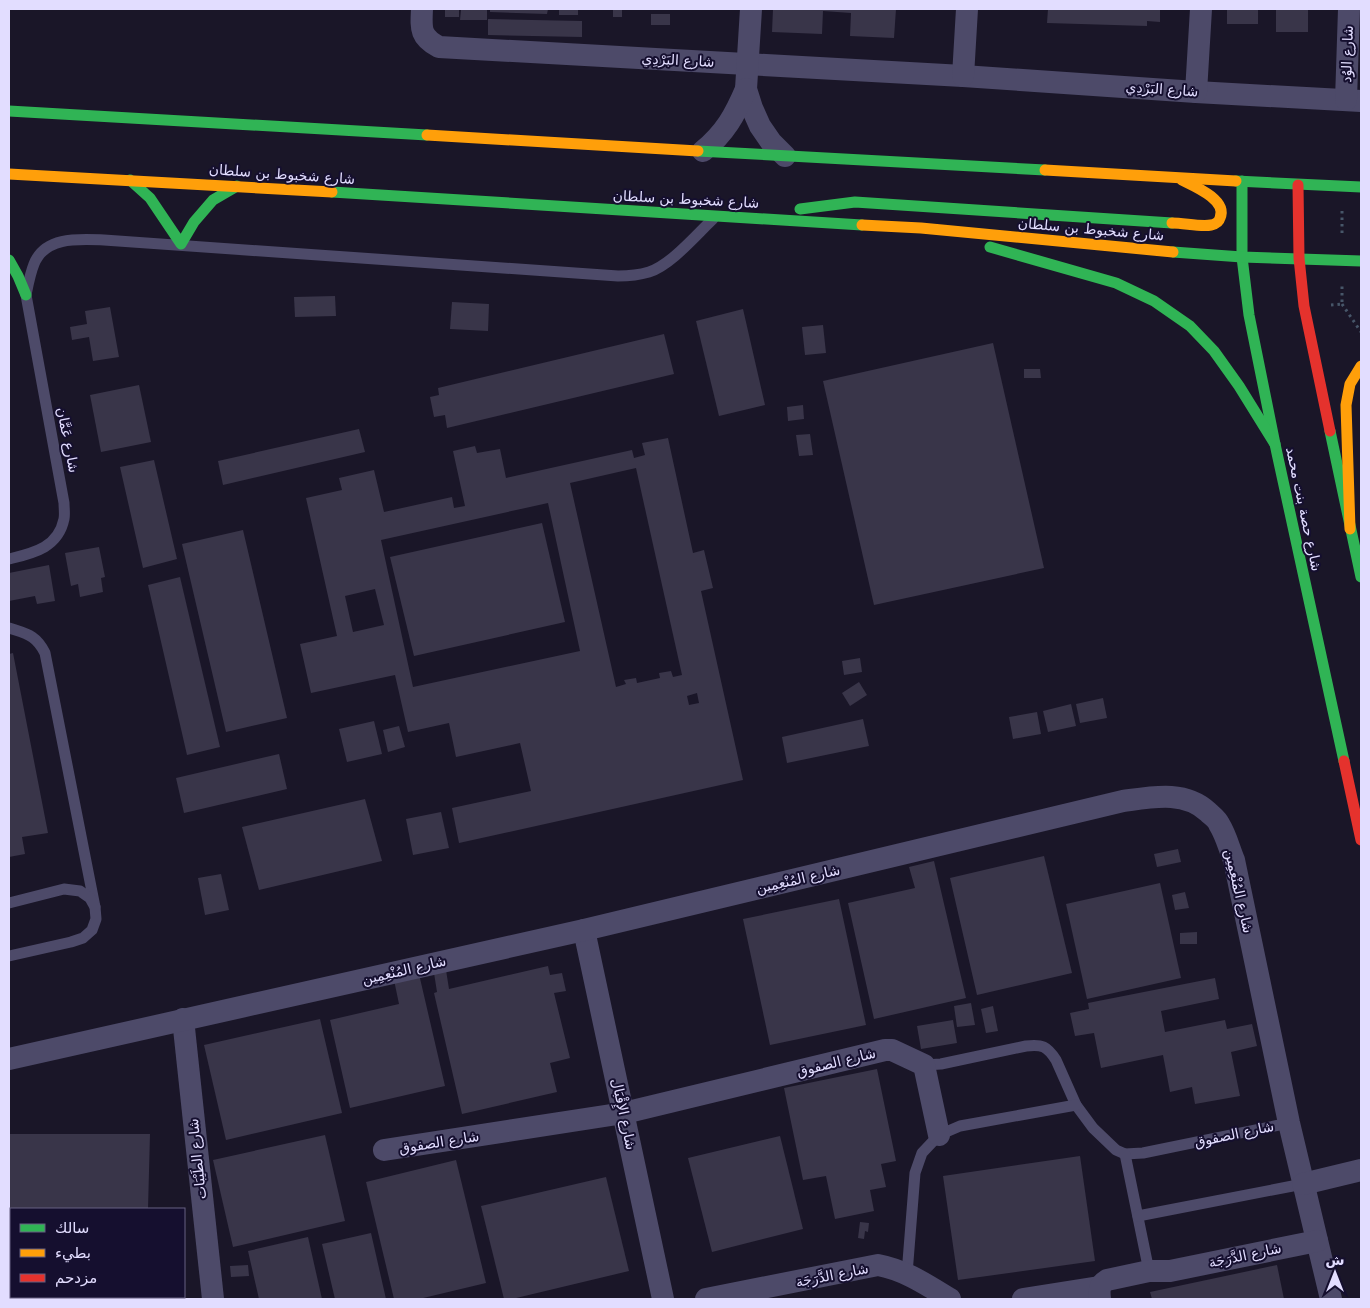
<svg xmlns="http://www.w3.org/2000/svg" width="1370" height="1308" font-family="'DejaVu Sans','Noto Naskh Arabic',sans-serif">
	<rect width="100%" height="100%" fill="#1a1628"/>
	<!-- building -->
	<g fill="#393549" fill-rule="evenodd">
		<rect x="445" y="9" width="14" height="8"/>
		<polygon points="490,9 548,9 547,14 490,12"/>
		<rect x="559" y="9" width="19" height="6"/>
		<rect x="613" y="9" width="9" height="8"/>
		<polygon points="773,9 896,9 894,38 850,36 851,13 823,11 822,34 772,32"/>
		<polygon points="1048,9 1160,9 1160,22 1147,21 1147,26 1047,23"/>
		<rect x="1227" y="9" width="31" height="15"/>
		<rect x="1276" y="9" width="32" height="23"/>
		<polygon points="461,10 487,10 487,20 460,20"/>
		<rect x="651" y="14" width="19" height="11"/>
		<polygon points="488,19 582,21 582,37 488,35"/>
		<polygon points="335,296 336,316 295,317 294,297"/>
		<polygon points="452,302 489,304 488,331 450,329"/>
		<polygon points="110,307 119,357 93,361 89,337 72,340 70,327 87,324 85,311"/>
		<polygon points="743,309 765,405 719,416 696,321"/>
		<polygon points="823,325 826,353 805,355 802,327"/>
		<polygon points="664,334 674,374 447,428 445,415 434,417 430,397 439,395 438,388"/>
		<polygon points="993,343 1044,568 874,605 823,381"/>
		<polygon points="1024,369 1040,369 1041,378 1024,378"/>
		<polygon points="139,385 151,442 101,452 90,395"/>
		<polygon points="803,405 804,419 788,421 787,407"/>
		<polygon points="359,429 365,452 223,485 218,461"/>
		<polygon points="810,434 813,455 799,456 796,435"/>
		<path d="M668,438L693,553L704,550L713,588L701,591L743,780L459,843L452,808L531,791L520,743L456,757L449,723L408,732L395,675L311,693L300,644L337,636L306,498L342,490L339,478L374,470L384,512L452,497L454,508L465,506L453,451L475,446L477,453L500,449L506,478L632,450L634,458L645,455L642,443ZM636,468L682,675L673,677L671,671L659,673L660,678L637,683L636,678L624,680L626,684L616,687L570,483ZM548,503L580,651L413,687L381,540ZM375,589L384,625L353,632L345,596ZM697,693L699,703L689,705L687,696Z"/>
		<polygon points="154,460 177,559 143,568 120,467"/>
		<polygon points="542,523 565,622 414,656 390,557"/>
		<polygon points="243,530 287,718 226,732 182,544"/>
		<polygon points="99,547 105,577 101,578 103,592 80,597 78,584 71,586 65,553"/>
		<polygon points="49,565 55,601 37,604 35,596 9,601 9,573"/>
		<polygon points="180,577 220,747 187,755 148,585"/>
		<polygon points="13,653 48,833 22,837 25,854 9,857 9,654"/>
		<polygon points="860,658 862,672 844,675 842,661"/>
		<polygon points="859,682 867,695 850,706 842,693"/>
		<polygon points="1103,698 1107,718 1080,723 1076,704"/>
		<polygon points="1071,704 1076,726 1048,732 1043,711"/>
		<polygon points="1037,712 1041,734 1013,739 1009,717"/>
		<polygon points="863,719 869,746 787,763 782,737"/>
		<polygon points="374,721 382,754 347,762 339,729"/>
		<polygon points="399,726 405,747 388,752 383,730"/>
		<polygon points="279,754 287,789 184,813 176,778"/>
		<polygon points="365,799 382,861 259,890 242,827"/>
		<polygon points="441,812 449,848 413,855 406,819"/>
		<polygon points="1178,849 1181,862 1157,867 1154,854"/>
		<polygon points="1044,856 1072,973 977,995 950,878"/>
		<polygon points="934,861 966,998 874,1019 848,903 915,888 909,867"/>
		<polygon points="221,874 229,910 205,915 198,878"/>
		<polygon points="1160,883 1181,978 1087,999 1066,904"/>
		<polygon points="1185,892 1189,908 1175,910 1172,895"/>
		<polygon points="839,899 866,1025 770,1045 743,919"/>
		<polygon points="1197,932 1197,944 1180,944 1180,933"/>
		<polygon points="548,966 550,975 562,973 566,991 554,993 570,1058 550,1063 557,1092 462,1114 434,993 437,992 434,973 446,970 449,989"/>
		<polygon points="419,974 445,1086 350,1108 330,1020 399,1004 394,980"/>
		<polygon points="1215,978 1219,999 1161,1011 1165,1032 1225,1020 1227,1029 1252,1024 1257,1046 1231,1052 1240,1096 1195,1104 1192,1087 1170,1092 1163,1055 1101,1068 1094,1033 1075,1036 1070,1013 1089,1009 1088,1003"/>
		<polygon points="971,1003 975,1025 957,1027 954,1006"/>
		<polygon points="993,1006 998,1031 986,1033 981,1009"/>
		<polygon points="320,1019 342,1113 226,1140 204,1045"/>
		<polygon points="953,1020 957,1043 921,1049 917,1026"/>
		<polygon points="877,1069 896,1161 881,1164 886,1187 870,1190 874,1211 835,1219 826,1176 803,1180 784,1088"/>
		<polygon points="9,1134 150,1134 148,1209 11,1209 11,1297 146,1297 146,1299 9,1299"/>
		<polygon points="325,1135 345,1221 233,1247 213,1160"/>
		<polygon points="780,1136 803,1229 712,1252 688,1158"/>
		<polygon points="1080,1156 1095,1261 958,1280 943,1176"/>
		<polygon points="456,1160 486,1283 419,1299 394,1299 366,1182"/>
		<polygon points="606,1177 629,1271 512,1299 504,1299 481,1206"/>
		<polygon points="860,1222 869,1223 868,1232 865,1231 864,1239 858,1238"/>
		<polygon points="371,1233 386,1299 335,1299 322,1244"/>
		<polygon points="308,1237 322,1299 259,1299 248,1251"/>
		<polygon points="248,1265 249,1276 231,1277 230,1266"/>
		<polygon points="1277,1265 1284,1299 1152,1299 1150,1292"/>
	</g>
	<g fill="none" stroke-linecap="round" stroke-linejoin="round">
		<!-- path -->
		<g stroke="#475669" stroke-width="3" stroke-dasharray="2.5 4" stroke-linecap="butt">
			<polyline points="1342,211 1342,235"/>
			<polyline points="1342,304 1361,332"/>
			<polyline points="1331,305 1342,304 1342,286"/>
		</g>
		<!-- lane -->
		<g stroke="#4d4a69" stroke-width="11">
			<path d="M9,559C33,553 58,548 64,519C65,514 64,508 64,503L26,295C28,285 30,274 34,264C45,236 79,239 104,240L618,276C629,276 639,275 649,272C671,265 696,235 713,219"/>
			<path d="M9,628C27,634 36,635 45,653L95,907"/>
			<polyline points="9,903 64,889 80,891 90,898 95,907 96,919 92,930 83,938 71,942 9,956"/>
			<path d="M924,1065L941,1064L1026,1046C1042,1044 1047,1046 1056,1060L1076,1105L1093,1128L1116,1150L1125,1154L1143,1153L1289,1123"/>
			<polyline points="1125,1154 1149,1271"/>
			<polyline points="1138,1216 1303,1184"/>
			<polyline points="907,1274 915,1173 922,1153 939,1135 960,1126 1076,1105"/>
		</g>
		<!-- street -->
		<g stroke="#4d4a69" stroke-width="22">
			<path d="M422,9C421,29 420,37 439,47L963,76L1196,92L1361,101"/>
			<polyline points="751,9 746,89 752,108 760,126 771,142 785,156"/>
			<polyline points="963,76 967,9"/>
			<polyline points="1196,92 1201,9"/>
			<polyline points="1346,100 1349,9"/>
			<path d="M703,151C725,133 735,115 746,89"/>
			<polyline points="584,930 663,1299"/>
			<polyline points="183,1019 213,1299"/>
			<path d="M9,1059L584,930L1123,801C1152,797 1185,790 1208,812C1212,816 1217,819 1219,824C1226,835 1229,848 1234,860L1289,1123L1331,1299"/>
			<polyline points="384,1150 624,1113 885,1050 892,1050 924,1065 939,1135"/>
			<polyline points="1303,1184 1361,1170"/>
			<path d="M706,1299L878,1265C905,1270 927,1285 950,1299"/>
			<polyline points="1023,1299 1099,1287"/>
			<path d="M1100,1299C1099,1290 1099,1285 1107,1280L1149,1271H1170L1317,1241"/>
		</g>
		<!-- fast -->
		<g stroke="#30b455" stroke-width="11">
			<polyline points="9,111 427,135"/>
			<polyline points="698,151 1045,170"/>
			<polyline points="130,180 150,198 181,244 194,222 213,200 237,186"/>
			<polyline points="1236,181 1361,187"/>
			<polyline points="1242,181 1242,257 1249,315 1275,444 1344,761"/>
			<polyline points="332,192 862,225"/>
			<polyline points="800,209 855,202 1172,223"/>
			<polyline points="990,247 1116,283 1154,301 1190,326 1214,351 1239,386 1275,444"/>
			<polyline points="1173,252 1242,257 1361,261"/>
			<polyline points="9,260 18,276 26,295"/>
			<polyline points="1330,431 1361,577"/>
		</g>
		<!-- slow -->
		<g stroke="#ff9f0a" stroke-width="11">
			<polyline points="427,135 698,151"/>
			<polyline points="1045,170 1236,181"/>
			<polyline points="9,174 332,192"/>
			<path d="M1172,223C1184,223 1201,227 1211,225C1216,224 1219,222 1220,218C1228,200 1194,186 1182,180"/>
			<polyline points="862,225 921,228 1173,252"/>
			<polyline points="1350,529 1346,405 1350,384 1361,366"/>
		</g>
		<!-- jam -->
		<g stroke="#e5322d" stroke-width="11">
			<polyline points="1298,185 1299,258 1304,306 1330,431"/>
			<polyline points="1344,761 1361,840"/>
		</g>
	</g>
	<g text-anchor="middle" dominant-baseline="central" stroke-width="4" stroke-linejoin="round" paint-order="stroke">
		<!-- street labels -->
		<g font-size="14" fill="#e2ddff" stroke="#150f2f">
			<text transform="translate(1347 54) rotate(-88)">شارع الوُد</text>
			<text transform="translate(678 60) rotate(3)">شارع البَرْدِي</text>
			<text transform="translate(1162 89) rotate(4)">شارع البَرْدِي</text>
			<text transform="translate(282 174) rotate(4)">شارع شخبوط بن سلطان</text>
			<text transform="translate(686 199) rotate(3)">شارع شخبوط بن سلطان</text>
			<text transform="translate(1091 229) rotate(5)">شارع شخبوط بن سلطان</text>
			<text transform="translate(68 440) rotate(79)">شارع عَمَّان</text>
			<text transform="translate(1304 509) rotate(78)">شارع حصة بنت محمد</text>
			<text transform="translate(798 879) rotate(-13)">شارع المُنْعِمِين</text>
			<text transform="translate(1239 891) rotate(77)">شارع المُنْعِمِين</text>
			<text transform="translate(404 970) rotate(-13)">شارع المُنْعِمِين</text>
			<text transform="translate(836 1062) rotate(-14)">شارع الصفوق</text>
			<text transform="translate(624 1114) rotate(78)">شارع الإِقْبَال</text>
			<text transform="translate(1234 1134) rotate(-12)">شارع الصفوق</text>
			<text transform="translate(439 1142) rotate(-9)">شارع الصفوق</text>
			<text transform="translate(197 1159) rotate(-96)">شارع الطَيْبَات</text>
			<text transform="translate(1245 1255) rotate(-12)">شارع الدَّرَجَة</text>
			<text transform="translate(832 1275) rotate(-11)">شارع الدَّرَجَة</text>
		</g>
	</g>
	<!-- border -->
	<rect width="1370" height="1308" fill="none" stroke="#e2ddff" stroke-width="20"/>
	<!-- legend -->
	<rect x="10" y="1208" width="175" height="90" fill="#150f2f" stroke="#676182"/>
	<rect x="20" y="1224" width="25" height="8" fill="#30b455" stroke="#676182"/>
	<text x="55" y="1233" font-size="15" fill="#e2ddff">سالك</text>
	<rect x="20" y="1249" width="25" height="8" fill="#ff9f0a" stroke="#676182"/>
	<text x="55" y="1258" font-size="15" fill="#e2ddff">بطيء</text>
	<rect x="20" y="1274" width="25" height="8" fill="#e5322d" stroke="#676182"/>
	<text x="55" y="1283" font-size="15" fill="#e2ddff">مزدحم</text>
	<!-- north arrow -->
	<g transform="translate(1335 1273)" stroke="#150f2f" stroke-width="4" paint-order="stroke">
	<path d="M0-4L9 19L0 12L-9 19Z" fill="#e2ddff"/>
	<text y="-8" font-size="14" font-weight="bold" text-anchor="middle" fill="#e2ddff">ش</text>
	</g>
</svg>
